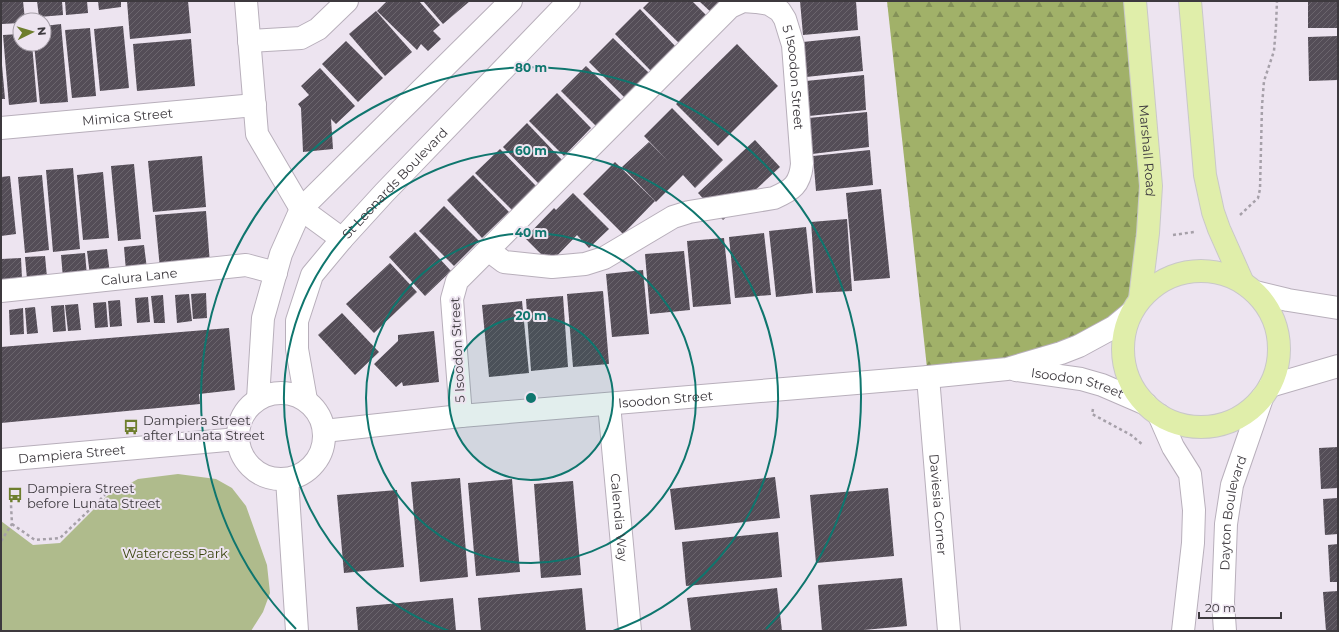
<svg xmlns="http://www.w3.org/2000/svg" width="1339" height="632" font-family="Montserrat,sans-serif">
	<defs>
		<pattern id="forest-firs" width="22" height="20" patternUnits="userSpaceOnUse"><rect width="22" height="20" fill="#a1b169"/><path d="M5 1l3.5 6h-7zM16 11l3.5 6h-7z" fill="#849158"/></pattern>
		<pattern id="building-hatch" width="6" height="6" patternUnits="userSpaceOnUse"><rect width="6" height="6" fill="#544d57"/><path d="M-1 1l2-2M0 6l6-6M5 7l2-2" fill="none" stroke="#6b656d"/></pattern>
	</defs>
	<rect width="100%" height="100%" fill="#ede4f0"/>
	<!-- green -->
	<polygon fill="#afbb8c" points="178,474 216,479 232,488 246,506 267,565 270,593 263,612 251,631 1,631 1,521 33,545 60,543 107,496 138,479"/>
	<!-- forest -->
	<polygon fill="url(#forest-firs)" points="887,1 1135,1 1146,253 1125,328 1079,346 928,377"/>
	<!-- building -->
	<g fill="url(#building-hatch)">
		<polygon points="1,1 23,1 25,20 20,20 20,23 2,24"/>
		<polygon points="37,1 62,1 63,15 39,17"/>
		<polygon points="65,1 87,1 88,13 66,15"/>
		<polygon points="98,1 121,1 121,7 99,10"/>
		<polygon points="127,1 188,1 191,33 130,39"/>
		<polygon points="387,1 419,1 440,25 433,31 441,39 428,51 421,44 417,50 377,11"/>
		<polygon points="423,1 470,1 443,24"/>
		<polygon points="650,1 692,1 709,18 681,45 643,8"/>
		<polygon points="699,1 728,1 714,15"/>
		<polygon points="800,1 856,1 858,30 803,35"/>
		<rect x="1308" y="1" width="30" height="27"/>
		<polygon points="640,9 676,47 651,71 615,34"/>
		<polygon points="376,11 412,52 385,76 349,34"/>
		<polygon points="61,24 68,102 40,104 34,44 44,44 44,26"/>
		<polygon points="123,26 129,88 100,91 94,29"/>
		<polygon points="90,28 96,96 72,98 65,30"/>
		<polygon points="20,34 20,44 32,44 37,102 9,105 3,35"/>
		<polygon points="860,36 863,71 806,77 803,42"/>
		<polygon points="1338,36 1338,80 1309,81 1308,37"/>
		<polygon points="613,38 649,73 625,98 589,62"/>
		<polygon points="191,39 195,86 137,91 133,44"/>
		<polygon points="346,41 383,78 358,102 322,64"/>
		<polygon points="737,44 778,86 718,146 676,104"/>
		<polygon points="1,65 2,65 5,99 1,99"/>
		<polygon points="586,66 623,102 598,128 561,91"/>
		<polygon points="320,68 355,106 336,124 331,119 333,149 303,152 301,108 298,104 309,95 301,86"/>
		<polygon points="864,75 866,110 809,116 806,81"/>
		<polygon points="557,93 591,128 564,156 529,121"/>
		<polygon points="672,108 723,160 695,188 683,175 656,202 622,167 649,142 668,161 644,136"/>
		<polygon points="867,112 869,147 812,154 809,118"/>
		<polygon points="527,123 563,161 539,184 503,147"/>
		<polygon points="755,140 780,167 723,220 698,193"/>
		<polygon points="500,149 536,186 512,210 475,173"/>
		<polygon points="870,150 873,185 816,191 813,156"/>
		<polygon points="202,156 206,207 153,212 148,161"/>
		<polygon points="615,162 655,201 623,234 583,194"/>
		<polygon points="134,164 141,239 118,241 111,166"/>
		<polygon points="73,168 80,249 53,252 46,170"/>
		<polygon points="103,172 109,238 83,240 77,175"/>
		<polygon points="42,175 49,250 25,253 18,177"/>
		<polygon points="473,175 509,212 482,238 447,200"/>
		<polygon points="10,176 16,234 1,236 1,177"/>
		<polygon points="881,189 890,278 854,281 846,193"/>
		<polygon points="573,193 609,229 589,248 577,235 550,263 525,238 554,208 556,210"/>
		<polygon points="444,206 479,241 454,266 419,231"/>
		<polygon points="206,211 210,264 160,269 155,215"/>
		<polygon points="847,219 852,291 816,293 811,222"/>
		<polygon points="806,227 813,293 776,297 769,231"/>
		<polygon points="415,232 451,271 425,296 389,257"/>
		<polygon points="764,233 771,295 735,298 729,237"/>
		<polygon points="724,238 731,304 693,307 687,241"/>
		<polygon points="144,245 147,269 126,271 124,247"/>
		<polygon points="107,249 110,274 90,276 87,251"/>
		<polygon points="684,251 690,310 650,314 645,254"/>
		<polygon points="85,253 87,276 63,278 61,255"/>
		<polygon points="45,256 47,277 27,279 25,257"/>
		<polygon points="21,258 22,279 2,281 1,259"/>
		<polygon points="390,263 417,292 374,333 346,304"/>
		<polygon points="643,270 649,334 612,337 606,274"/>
		<polygon points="603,291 609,364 573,367 567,294"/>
		<polygon points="206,293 207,318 193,319 191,294"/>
		<polygon points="189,294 192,321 177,323 175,295"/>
		<polygon points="163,295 165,323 154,323 151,296"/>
		<polygon points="563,296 568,367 531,371 526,299"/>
		<polygon points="148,297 150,322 137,323 135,298"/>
		<polygon points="120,300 122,326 110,327 108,301"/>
		<polygon points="522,301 529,373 489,377 482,305"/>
		<polygon points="106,302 108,327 95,328 93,303"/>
		<polygon points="78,304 81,330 68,331 65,305"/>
		<polygon points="64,305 66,331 53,332 51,306"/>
		<polygon points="35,307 38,333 27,334 25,308"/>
		<polygon points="23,308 24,334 10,335 9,310"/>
		<polygon points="342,313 379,352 355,375 318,335"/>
		<polygon points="229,328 235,390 199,394 200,404 1,423 1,347"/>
		<polygon points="434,331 439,382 403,386 402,382 396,387 374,364 398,341 398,335"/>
		<polygon points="1338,447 1338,488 1321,489 1319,448"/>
		<polygon points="775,477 780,518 675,530 670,489"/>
		<polygon points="460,478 468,577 420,582 411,482"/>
		<polygon points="512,479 520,572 476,576 468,483"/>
		<polygon points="573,481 581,575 541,578 534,484"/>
		<polygon points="888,488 894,556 816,563 810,495"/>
		<polygon points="397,490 404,567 344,573 337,495"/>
		<polygon points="1338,498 1338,534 1325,535 1323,499"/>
		<polygon points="778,532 782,577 686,586 682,542"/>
		<polygon points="1338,544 1338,582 1330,582 1328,545"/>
		<polygon points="902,578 907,626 853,631 822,631 818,585"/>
		<polygon points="582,588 586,631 481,631 478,598"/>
		<polygon points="777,588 782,631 691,631 687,598"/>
		<polygon points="1338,591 1338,631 1326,631 1323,592"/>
		<polygon points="453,598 456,631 358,631 356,607"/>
	</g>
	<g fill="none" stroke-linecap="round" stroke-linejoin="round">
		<defs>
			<g id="minor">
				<polyline points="246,1 257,134 301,209 342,239"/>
				<polyline points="249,41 301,38 318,29 347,1"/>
				<path id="s1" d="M1,128L255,105"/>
				<path id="s2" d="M1,291L246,265L276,273"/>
				<polyline points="1255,292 1288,300 1338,308"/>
				<path id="s3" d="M1016,370L1081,379L1102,385L1146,404"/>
				<path id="s4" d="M928,377L949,631"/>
				<polyline points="1270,386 1338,366"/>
				<circle cx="281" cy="436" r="43"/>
				<polyline points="258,399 263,318 281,254 301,209 511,1"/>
				<path id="s5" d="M306,400L297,349V321L312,275L342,239L384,193L569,1"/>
				<path id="s6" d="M609,404L630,631"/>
				<polyline points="1159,415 1173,447 1190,474 1194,510 1193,543 1183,631"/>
				<path id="s7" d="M461,416L452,299L457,281L488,250L730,7L743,1L756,2L769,4L780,11L785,19L793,45L802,164C800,185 792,190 774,198L689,212L673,217L604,258L585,264L552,267L504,262L488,250"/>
				<path id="s8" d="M324,431L461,416L928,377L1007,369L1061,353L1079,346L1114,327L1131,313"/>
				<path id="s9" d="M1,460L238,439"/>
				<polyline points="287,479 297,631"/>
				<path id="s10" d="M1225,631L1223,602L1226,524L1232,485L1262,398"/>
			</g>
			<g id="major">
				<path id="s11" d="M1135,1L1151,186L1148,233L1140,299"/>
				<polyline points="1190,1 1205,175 1213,212 1219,229 1243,283"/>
				<circle cx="1201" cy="349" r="78"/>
			</g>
		</defs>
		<!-- minor casing -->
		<use href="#minor" stroke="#b8afbb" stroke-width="24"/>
		<!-- major casing -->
		<use href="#major" stroke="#c9c8c9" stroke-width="24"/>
		<!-- path -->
		<g stroke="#a6a0a9" stroke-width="2.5" stroke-dasharray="3 3" stroke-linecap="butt">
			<polyline points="1240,215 1258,198 1260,189 1262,106 1264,81 1274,51 1276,26 1277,1"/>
			<polyline points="1173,235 1194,232"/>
			<polyline points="1093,409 1092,414 1131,435 1143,445"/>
			<polyline points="12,524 35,540 60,538 105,495"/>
			<polyline points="1,541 12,524 11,505"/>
		</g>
		<!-- minor -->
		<use href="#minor" stroke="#fff" stroke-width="22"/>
		<!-- major -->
		<use href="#major" stroke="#e0eeaa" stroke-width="22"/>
	</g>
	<!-- distance rings -->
	<circle cx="531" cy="398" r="82" fill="#0f766e" fill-opacity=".12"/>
	<g fill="none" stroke="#0f766e" stroke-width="2">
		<circle cx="531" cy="398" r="82"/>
		<circle cx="531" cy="398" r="165"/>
		<path d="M449 631A247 247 0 1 1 613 631"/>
		<path d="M296 629A330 330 0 1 1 766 629"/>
	</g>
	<!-- icons -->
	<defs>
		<symbol id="bus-bare" viewBox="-9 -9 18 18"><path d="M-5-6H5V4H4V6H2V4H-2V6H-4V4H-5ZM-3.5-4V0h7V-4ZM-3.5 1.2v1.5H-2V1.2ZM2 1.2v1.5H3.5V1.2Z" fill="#6e7e2d" stroke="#ede4f0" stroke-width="2.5" paint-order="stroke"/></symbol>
	</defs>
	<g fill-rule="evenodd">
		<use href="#bus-bare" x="120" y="416" width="22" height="22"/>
		<use href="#bus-bare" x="4" y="484" width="22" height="22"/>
	</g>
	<g text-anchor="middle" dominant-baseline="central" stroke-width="4" stroke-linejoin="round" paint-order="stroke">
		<!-- street labels -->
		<g font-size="13" fill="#3d393e" stroke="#ede4f0">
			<text stroke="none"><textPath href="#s7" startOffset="645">5 Isoodon Street</textPath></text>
			<text stroke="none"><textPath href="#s1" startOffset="127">Mimica Street</textPath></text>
			<text stroke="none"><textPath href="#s11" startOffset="150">Marshall Road</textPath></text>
			<text stroke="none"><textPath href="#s5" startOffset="252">St Leonards Boulevard</textPath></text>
			<text stroke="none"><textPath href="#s2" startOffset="139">Calura Lane</textPath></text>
			<text transform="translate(457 350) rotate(-93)">5 Isoodon Street</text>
			<text stroke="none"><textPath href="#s3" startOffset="63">Isoodon Street</textPath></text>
			<text stroke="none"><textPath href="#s8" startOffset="343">Isoodon Street</textPath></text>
			<text stroke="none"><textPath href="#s9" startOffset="71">Dampiera Street</textPath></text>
			<text stroke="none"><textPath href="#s4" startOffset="128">Daviesia Corner</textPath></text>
			<text stroke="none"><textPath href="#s10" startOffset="119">Dayton Boulevard</textPath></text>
			<text stroke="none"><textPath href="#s6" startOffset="114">Calendia Way</textPath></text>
		</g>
		<!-- poi labels -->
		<g font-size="13" fill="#3d393e" stroke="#ede4f0" text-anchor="start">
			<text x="143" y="420">Dampiera Street<tspan x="143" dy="15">after Lunata Street</tspan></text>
			<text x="27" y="488">Dampiera Street<tspan x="27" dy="15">before Lunata Street</tspan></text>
		</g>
		<!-- park labels -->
		<g font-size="13" fill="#3a440e" stroke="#ede4f0">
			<text x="175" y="553">Watercress Park</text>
		</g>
	</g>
	<circle cx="531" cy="398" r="6" fill="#0f766e" stroke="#ede4f0" stroke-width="2"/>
	<g font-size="12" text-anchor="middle" font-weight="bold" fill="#0f766e" stroke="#ede4f0" stroke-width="4" stroke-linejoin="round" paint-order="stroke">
		<text x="531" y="72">80 m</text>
		<text x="531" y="155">60 m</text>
		<text x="531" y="237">40 m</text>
		<text x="531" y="320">20 m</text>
	</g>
	<!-- border -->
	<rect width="1339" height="632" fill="none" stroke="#3d393e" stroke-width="4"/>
	<!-- north arrow -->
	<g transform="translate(32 32) rotate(85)"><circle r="19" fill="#ede4f0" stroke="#a7a0a9"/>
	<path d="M0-3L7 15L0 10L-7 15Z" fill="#6e7e2d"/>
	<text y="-6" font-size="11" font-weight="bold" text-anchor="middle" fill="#3d393e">N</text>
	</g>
	<!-- scale -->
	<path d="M1199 612v6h82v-6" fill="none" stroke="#3d393e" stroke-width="2"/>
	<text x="1205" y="612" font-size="12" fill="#3d393e" stroke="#ede4f0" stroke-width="3" paint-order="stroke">20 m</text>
</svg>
